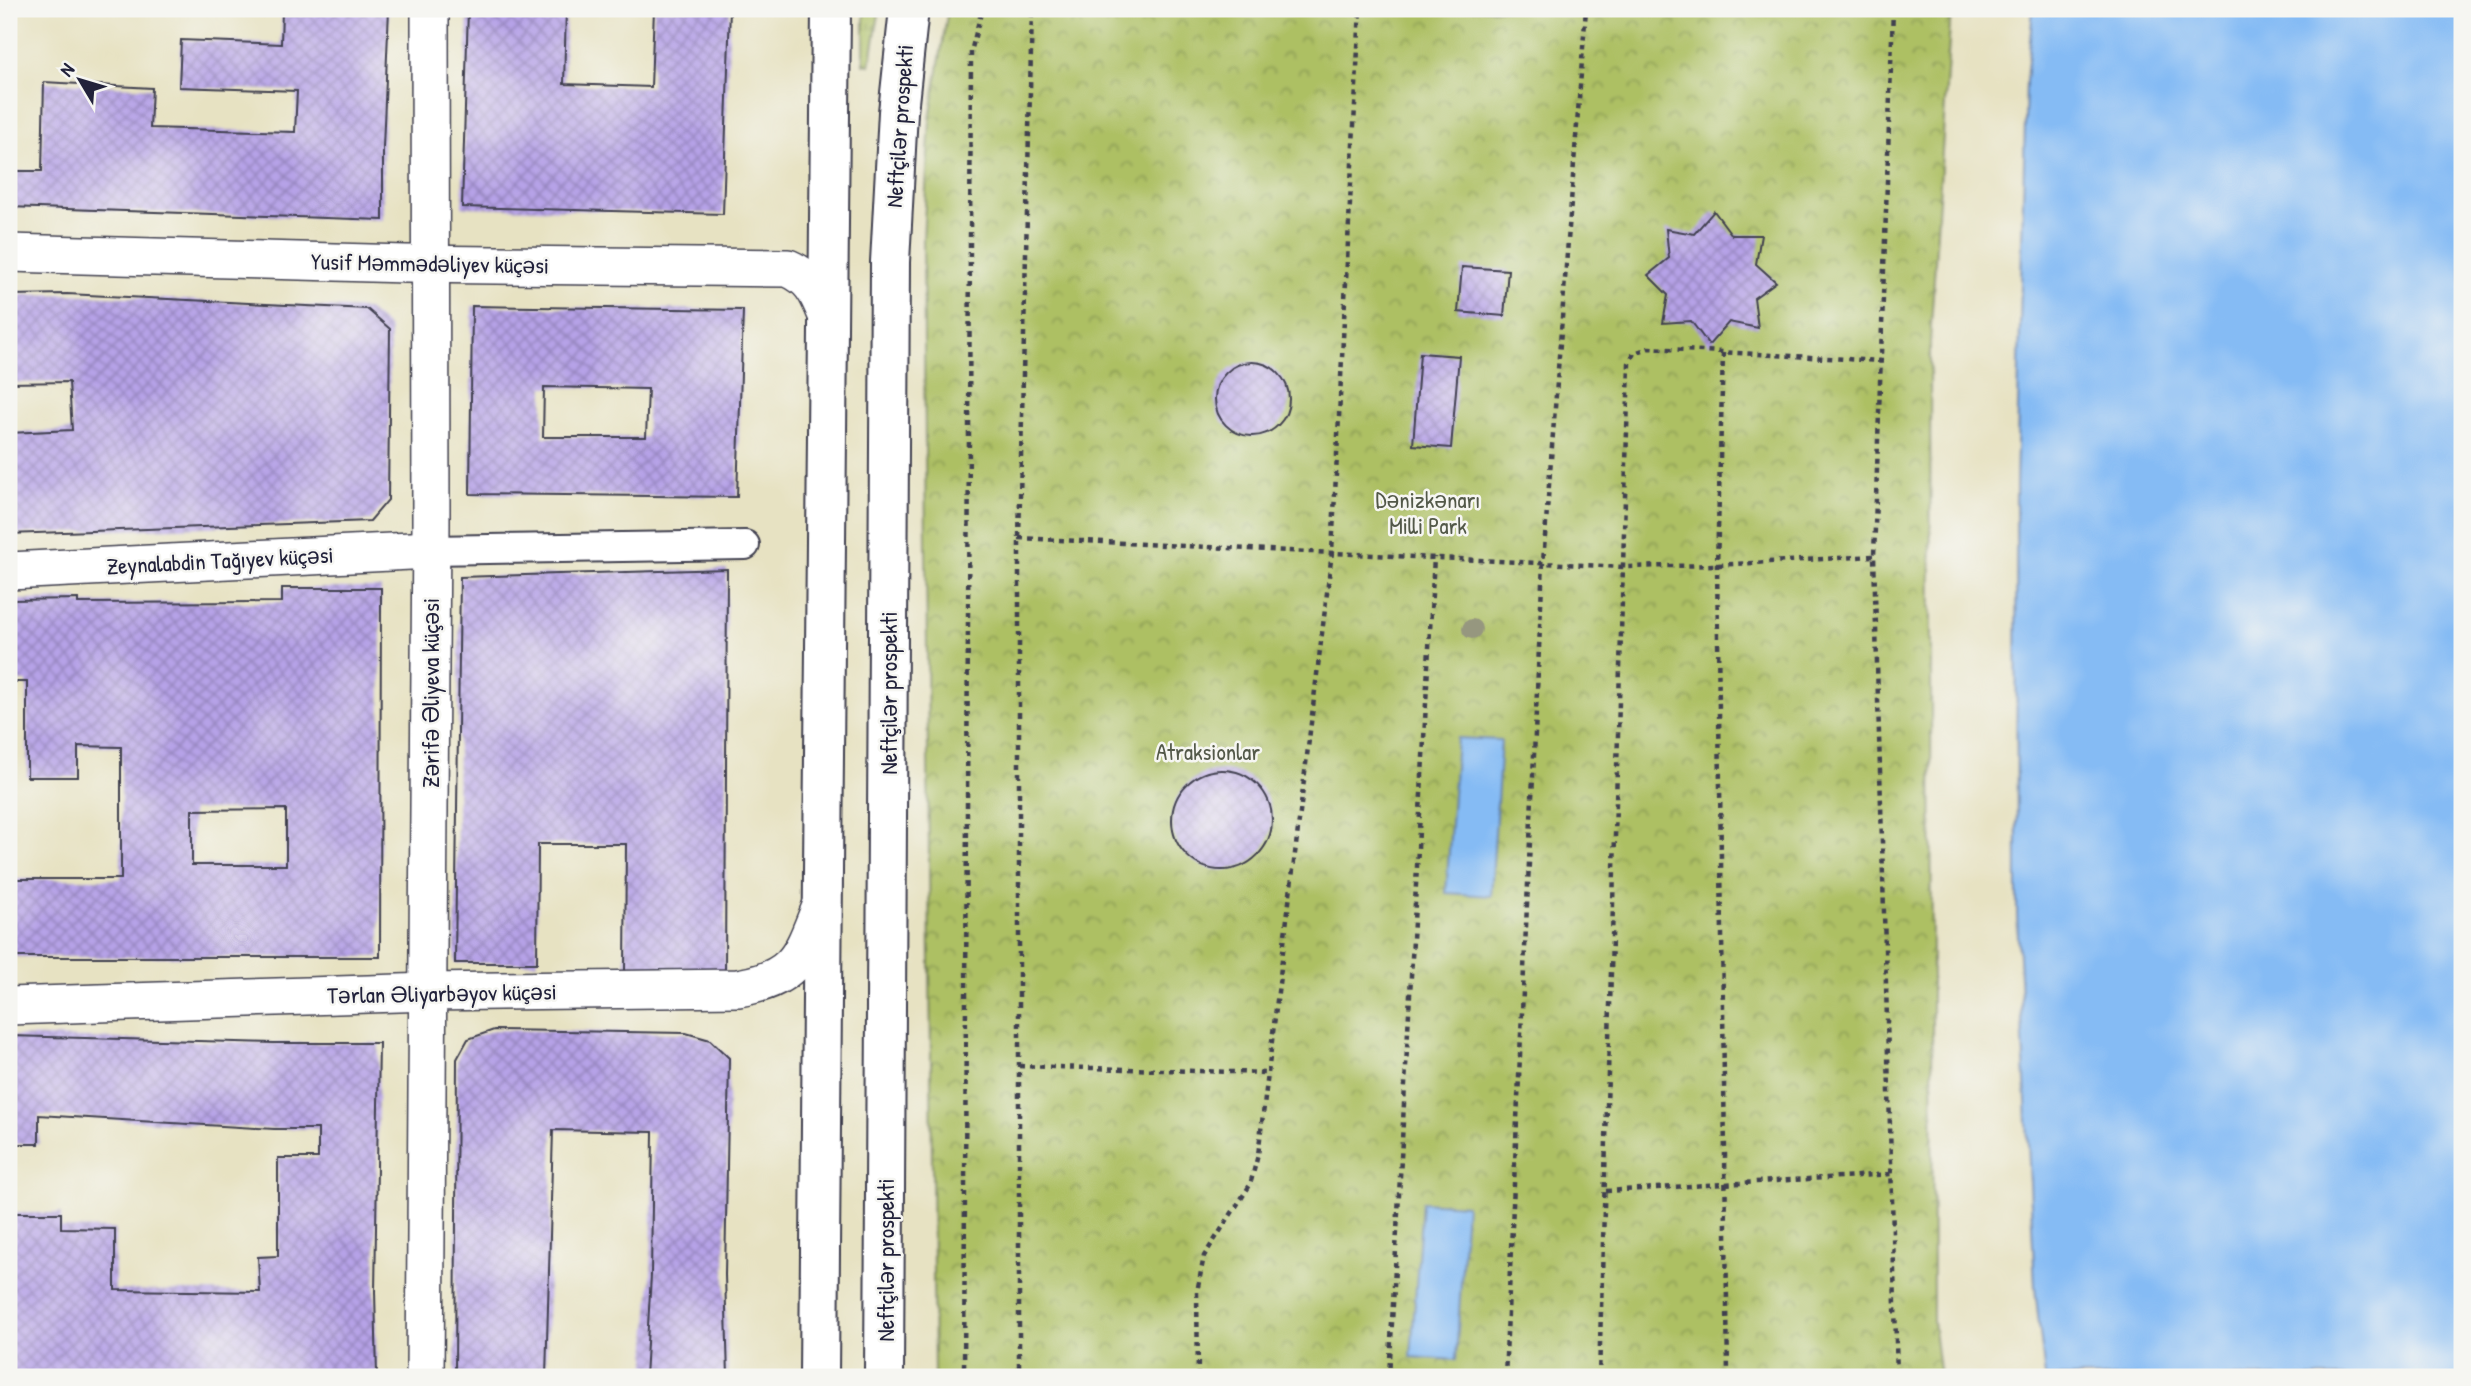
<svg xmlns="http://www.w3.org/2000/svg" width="2471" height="1386" font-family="'Patrick Hand',sans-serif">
	<defs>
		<pattern id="grass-tufts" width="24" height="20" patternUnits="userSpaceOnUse" patternTransform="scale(1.75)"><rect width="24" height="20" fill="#adc064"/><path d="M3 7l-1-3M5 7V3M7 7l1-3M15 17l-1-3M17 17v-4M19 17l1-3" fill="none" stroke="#8c9c54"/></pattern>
		<pattern id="park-crowns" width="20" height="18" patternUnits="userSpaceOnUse" patternTransform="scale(1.75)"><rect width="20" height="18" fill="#adc064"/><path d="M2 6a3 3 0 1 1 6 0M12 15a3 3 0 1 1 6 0" fill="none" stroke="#8c9c54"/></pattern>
		<pattern id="building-cross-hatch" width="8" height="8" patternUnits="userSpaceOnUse" patternTransform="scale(1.75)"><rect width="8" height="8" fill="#b6a2e7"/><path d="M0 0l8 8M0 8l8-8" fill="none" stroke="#9484bc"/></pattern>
	</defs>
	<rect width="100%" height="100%" fill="#f6f6f2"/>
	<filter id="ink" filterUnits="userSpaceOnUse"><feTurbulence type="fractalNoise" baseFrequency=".0143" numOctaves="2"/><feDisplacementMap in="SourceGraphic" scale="14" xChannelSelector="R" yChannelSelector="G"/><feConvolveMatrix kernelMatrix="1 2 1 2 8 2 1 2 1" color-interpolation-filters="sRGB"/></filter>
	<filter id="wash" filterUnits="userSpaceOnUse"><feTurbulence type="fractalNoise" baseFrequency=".00686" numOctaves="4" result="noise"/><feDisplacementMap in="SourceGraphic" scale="28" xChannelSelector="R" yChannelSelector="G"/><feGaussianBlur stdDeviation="1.57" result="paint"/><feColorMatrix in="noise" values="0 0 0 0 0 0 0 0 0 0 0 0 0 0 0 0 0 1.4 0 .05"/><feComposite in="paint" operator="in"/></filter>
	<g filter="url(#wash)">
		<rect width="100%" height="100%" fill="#e7e2c2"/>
		<!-- grass -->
		<polygon fill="url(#grass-tufts)" stroke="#687150" stroke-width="2" points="864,9 880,9 870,65 864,64"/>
		<!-- park -->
		<polygon fill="url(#park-crowns)" stroke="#687150" stroke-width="2" points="948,9 1951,9 1930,342 1933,1322 1940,1377 934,1377 923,239 930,119"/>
		<!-- water -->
		<g fill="#85bbf4" stroke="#546e98" stroke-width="2">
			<polygon points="2033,9 2462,9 2462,1377 2045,1377 2035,1288 2017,916 2016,487 2026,80"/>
			<polygon points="1457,738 1501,740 1491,896 1446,893"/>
			<polygon points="1422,1202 1466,1205 1456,1360 1411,1357"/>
		</g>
		<g id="blocks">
			<!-- building -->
			<g fill="url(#building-cross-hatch)" fill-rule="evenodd">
				<polygon points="305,9 389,9 383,147 383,220 9,207 9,171 42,171 44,82 152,88 150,128 295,132 297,91 179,87 181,40 281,44 282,10 305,11"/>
				<polygon points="468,9 566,9 564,84 651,87 654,9 730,9 723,214 462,207"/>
				<polygon points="1714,211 1732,235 1761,235 1756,264 1776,282 1754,298 1758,328 1729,322 1709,345 1691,321 1663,323 1668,295 1648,275 1669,258 1666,229 1694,234"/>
				<polygon points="1462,267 1508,270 1504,316 1458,312"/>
				<polygon points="67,294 367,309 390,329 388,500 370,521 9,534 9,433 72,430 69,382 9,383 9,295"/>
				<path d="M472,306L743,310L737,497L470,494ZM544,387L648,389L646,437H543Z"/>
				<polygon points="1420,353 1459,356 1451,448 1413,445"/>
				<circle cx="1252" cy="399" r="37"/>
				<polygon points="727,569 725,974 625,973 626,844 538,844 537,963 455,963 460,577"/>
				<path d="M282,588H381L380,957H9V879H121V747L78,746V777H27V682H9V600L78,599V603L282,602ZM286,809V865H192V810Z"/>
				<circle cx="1222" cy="820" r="50"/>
				<polygon points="494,1030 686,1033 710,1040 729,1058 725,1275 728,1377 645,1377 651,1275 653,1132 553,1130 546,1377 455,1377 457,1059 468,1039"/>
				<polygon points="9,1036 274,1043 379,1043 375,1291 377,1377 9,1377 9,1213 61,1213 61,1228 115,1229 115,1290 260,1292 258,1257 278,1256 278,1158 318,1158 318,1129 274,1129 39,1115 39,1144 9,1144"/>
			</g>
		</g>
	</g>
	<g filter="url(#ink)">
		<use href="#blocks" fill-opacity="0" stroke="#403f4f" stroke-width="2"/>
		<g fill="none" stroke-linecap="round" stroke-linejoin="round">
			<defs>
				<polyline id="pedestrian" points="431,550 745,545"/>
				<g id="minor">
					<path d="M9,253L406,264L788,268C811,278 817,291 826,313"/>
					<polyline points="9,571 431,550"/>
					<path d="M9,1006L429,992L738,988C798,978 801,955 822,904"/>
					<polyline points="425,1377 431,523 430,9"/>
				</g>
				<g id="trunk">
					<path d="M819,1377C824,921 824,465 831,9"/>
					<polyline points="884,1377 890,262 898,112 909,9"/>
				</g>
			</defs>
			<!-- pedestrian casing -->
			<use href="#pedestrian" stroke="#403f4f" stroke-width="32"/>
			<!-- minor casing -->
			<use href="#minor" stroke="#403f4f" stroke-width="40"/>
			<!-- trunk casing -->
			<use href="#trunk" stroke="#403f4f" stroke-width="42"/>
			<!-- path -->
			<g stroke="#403f4f" stroke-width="4.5" stroke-dasharray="5 5" stroke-linecap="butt">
				<polyline points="1893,9 1874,556 1897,1377"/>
				<polyline points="1723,353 1717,565 1728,1377"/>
				<polyline points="1019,538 1624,567 1717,565 1874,556"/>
				<polyline points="1019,1066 1268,1073"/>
				<polyline points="1606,1191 1892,1174"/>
				<polyline points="964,1377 971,52 982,9"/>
				<polyline points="1019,1377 1019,538 1032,9"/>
				<polyline points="1198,1377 1197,1292 1204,1256 1250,1185 1258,1155 1332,552 1360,9"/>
				<polyline points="1389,1377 1434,557"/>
				<polyline points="1505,1377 1543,562 1586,9"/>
				<polyline points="1599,1377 1629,363 1634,353 1649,348 1881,361"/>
			</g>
			<!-- pedestrian -->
			<use href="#pedestrian" stroke="#fff" stroke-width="28"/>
			<!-- minor -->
			<use href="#minor" stroke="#fff" stroke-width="37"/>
			<!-- trunk -->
			<use href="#trunk" stroke="#fff" stroke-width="38"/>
		</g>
		<!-- trees -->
		<circle fill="#96977f" cx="1472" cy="629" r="10"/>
	</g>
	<g text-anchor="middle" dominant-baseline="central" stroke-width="5" stroke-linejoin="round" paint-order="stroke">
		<!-- street labels -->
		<g font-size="23" fill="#22223b" stroke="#f6f6f2">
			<text transform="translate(899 126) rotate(-86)">Neftçilər prospekti</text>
			<text transform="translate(430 263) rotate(1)">Yusif Məmmədəliyev küçəsi</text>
			<text transform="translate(220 560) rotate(-3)">Zeynalabdin Tağıyev küçəsi</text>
			<text transform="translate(430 693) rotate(-90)">Zərifə Əliyeva küçəsi</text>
			<text transform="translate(888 693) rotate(-90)">Neftçilər prospekti</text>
			<text transform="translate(442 993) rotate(-1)">Tərlan Əliyarbəyov küçəsi</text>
			<text transform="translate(885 1260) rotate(-90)">Neftçilər prospekti</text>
		</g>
		<!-- park labels -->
		<g font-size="23" fill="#535949" stroke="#f6f6f2">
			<text x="1428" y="499">Dənizkənarı<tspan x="1428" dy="26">Milli Park</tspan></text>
			<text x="1208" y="751">Atraksionlar</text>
		</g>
	</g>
	<!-- margin -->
	<rect width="2471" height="1386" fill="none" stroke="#f6f6f2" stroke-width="35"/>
	<!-- north arrow -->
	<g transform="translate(80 80) rotate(308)" stroke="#f6f6f2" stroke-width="5" paint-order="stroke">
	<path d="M0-5L12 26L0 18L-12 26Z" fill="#22223b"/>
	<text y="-10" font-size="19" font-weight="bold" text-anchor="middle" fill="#22223b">N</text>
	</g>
</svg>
